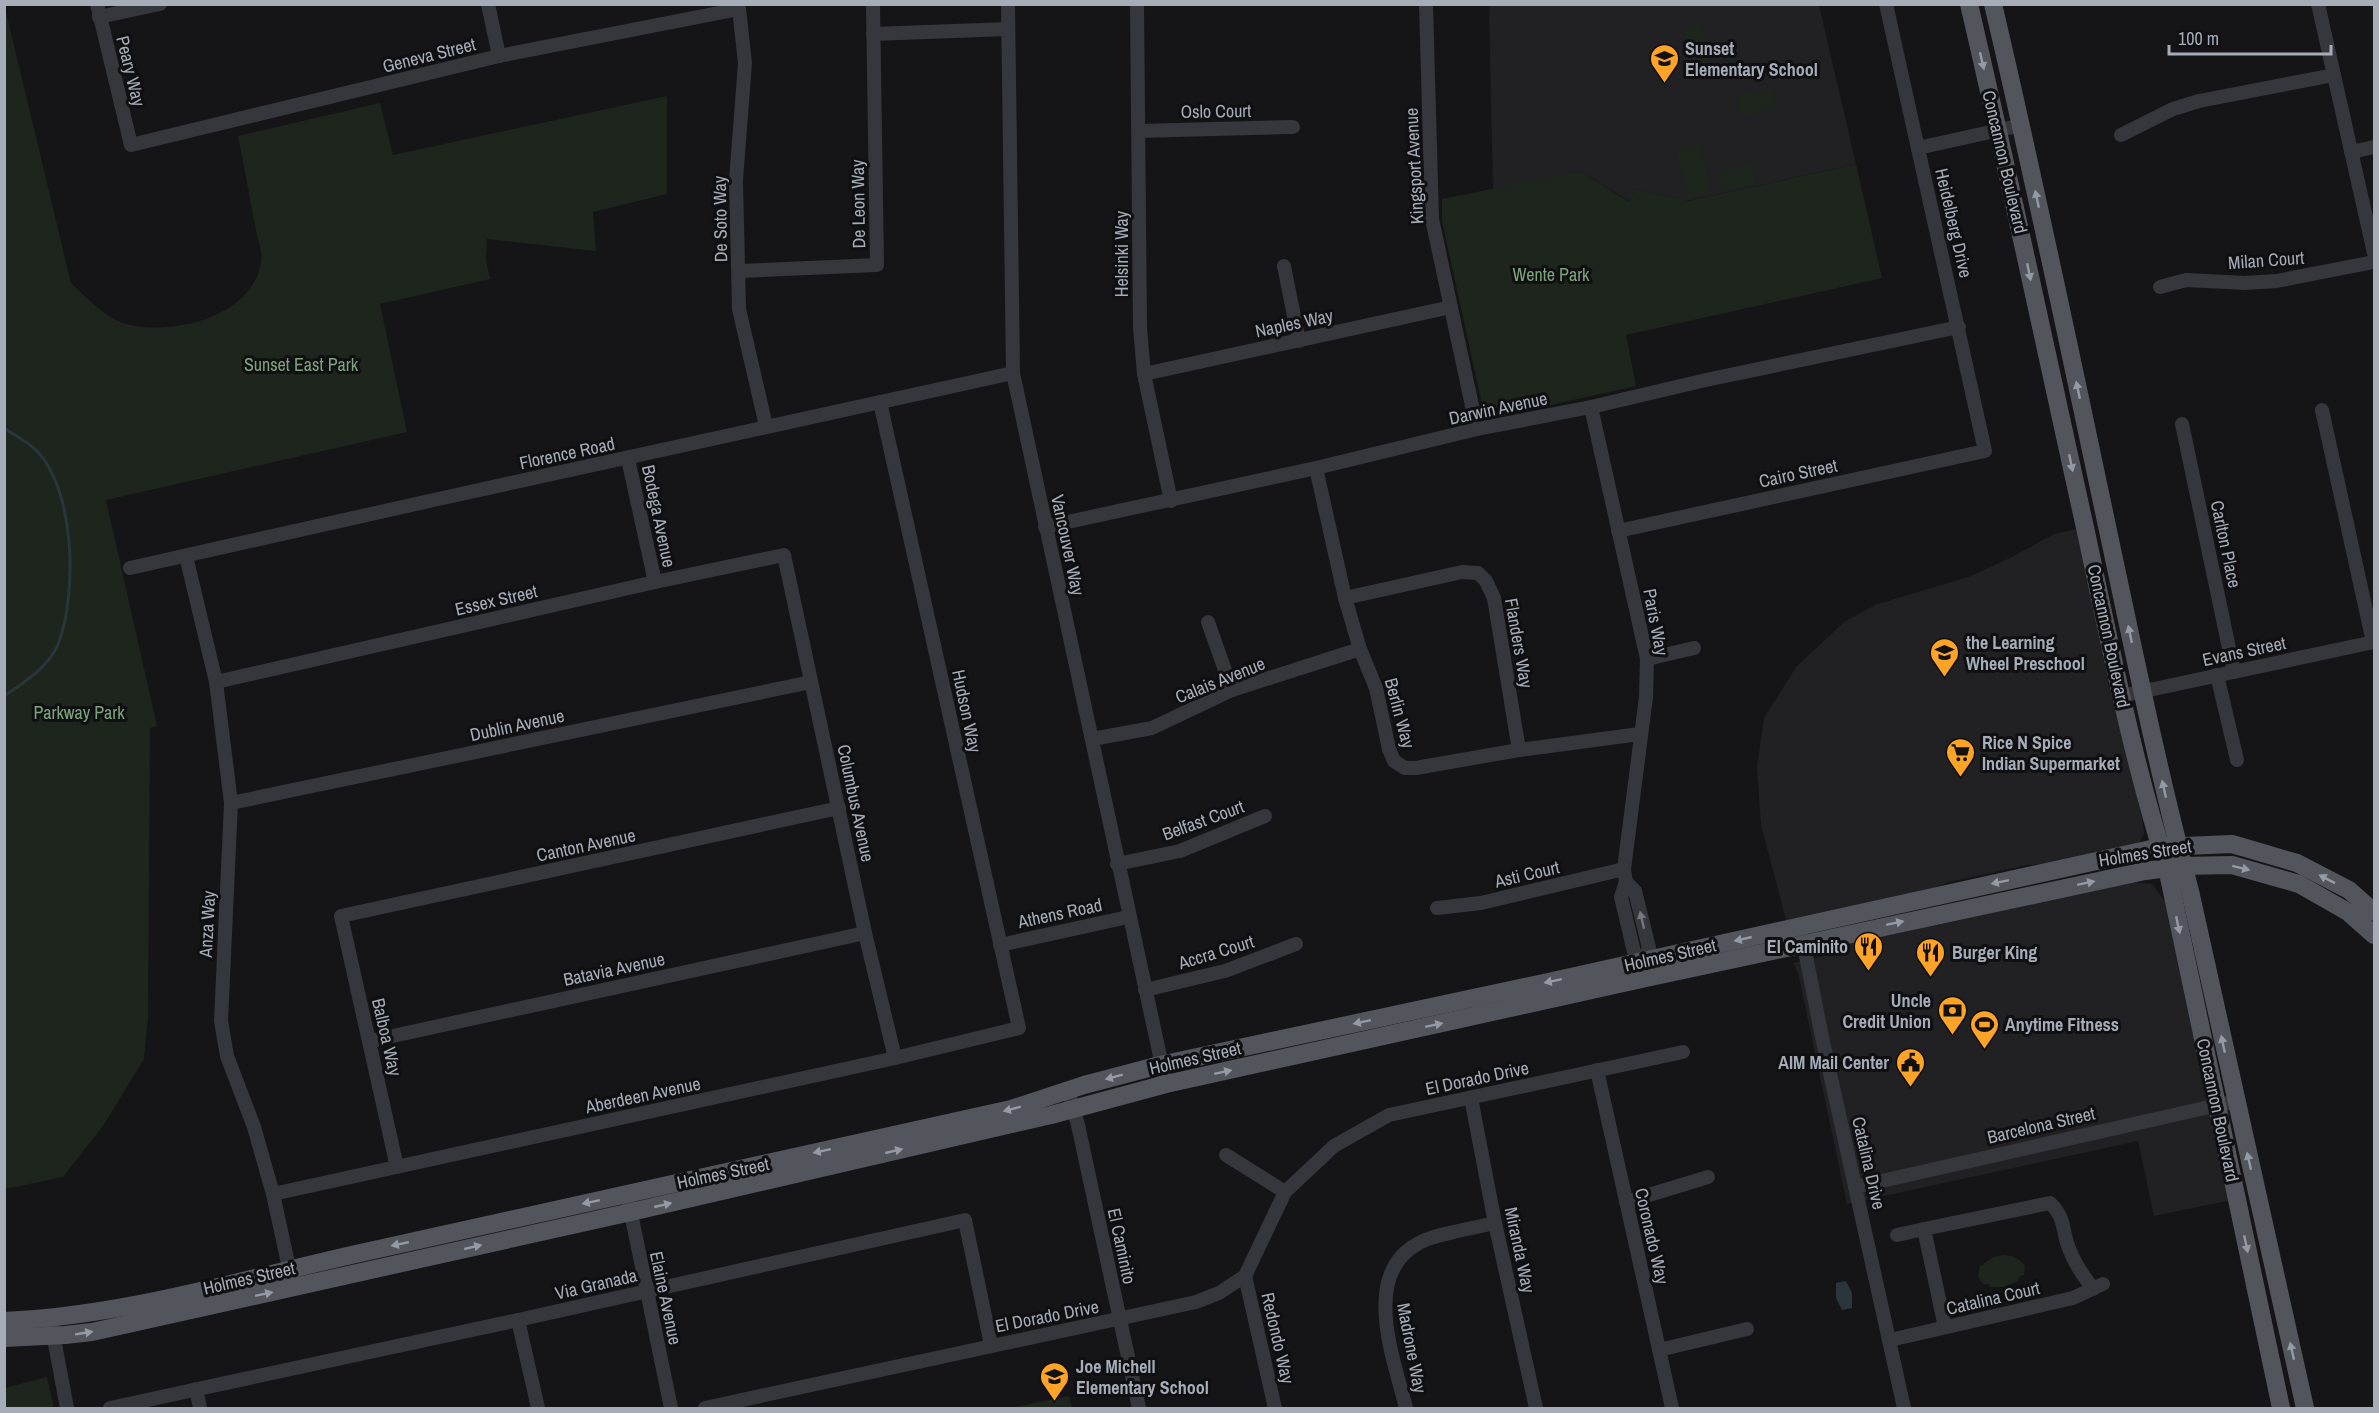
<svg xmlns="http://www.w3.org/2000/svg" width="2379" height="1413" font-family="'Archivo Narrow',sans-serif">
	<rect width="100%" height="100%" fill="#151517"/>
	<!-- built -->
	<g fill="#212124">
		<polygon points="1489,5 1819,5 1856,164 1687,201 1636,189 1629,201 1580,171 1493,190"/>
		<polygon points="2077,529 2108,682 2142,817 2144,834 2139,844 2068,862 2027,865 1949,882 1907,898 1787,924 1761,825 1757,767 1764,718 1796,667 1844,622 1875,605 1971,576 2012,557 2054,534"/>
		<polygon points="2132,882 2152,884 2168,905 2232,1200 2154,1216 2138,1141 1847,1204 1805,1006 1798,972 1793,963 1823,956 1830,948"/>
	</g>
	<!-- green -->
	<g fill="#1d251d">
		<path d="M5,8L71,283C88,299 107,320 130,325C176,335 253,316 261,262C263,253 258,240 256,230C250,199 244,167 238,136L380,103L393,155L667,96V194L593,212L596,251L487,239L486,259L490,279L380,304L407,432L106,500L157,726L150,728L148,1018L144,1059L103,1126L63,1177L5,1189Z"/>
		<path d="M1701,23L1711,68L1713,69L1719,64L1729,62L1735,66L1728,78C1693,91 1687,56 1684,30Z"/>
		<polygon points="1772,88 1777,108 1740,116 1736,95"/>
		<polygon points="1700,144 1712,193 1688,198 1677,153 1680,149"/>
		<polygon points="1751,164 1756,184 1721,191 1716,172"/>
		<polygon points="1856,164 1882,278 1626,335 1636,386 1497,417 1491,417 1483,409 1442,221 1442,199 1580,171 1628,201 1636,189 1688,201"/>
		<path d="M2004,1255C2014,1256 2019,1258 2025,1266L2024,1275L2020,1276L2018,1281L2004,1287H1990L1989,1284H1983L1978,1277L1980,1266L1994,1257Z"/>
		<polygon points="47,1377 54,1408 5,1408 5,1388"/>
		<polygon points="1069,1396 1072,1408 1011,1408"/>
	</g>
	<!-- water -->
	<polygon fill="#2a353c" points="1846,1281 1852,1293 1852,1308 1842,1310 1836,1298 1836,1283"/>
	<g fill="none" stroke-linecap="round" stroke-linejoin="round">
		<!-- stream -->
		<path stroke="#2a353c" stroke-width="3" d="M4,428C15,436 29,442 38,452C75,493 77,591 59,642C50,666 25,682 4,696"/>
		<!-- minor -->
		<g stroke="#36373c" stroke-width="14">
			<polyline points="97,4 131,145 499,56 739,9 745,63 736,180 739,309 766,426"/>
			<polyline points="488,4 499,56"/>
			<polyline points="1008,4 1013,373 1166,1084"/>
			<polyline points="1137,4 1140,328 1144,374 1171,501"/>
			<polyline points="1426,4 1432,219 1477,429"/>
			<polyline points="2318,4 2374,253"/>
			<polyline points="99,17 160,4"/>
			<polyline points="873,34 1008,29"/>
			<polyline points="1139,131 1293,127"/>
			<polyline points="2121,135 2173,109 2199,101 2334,75"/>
			<polyline points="1918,148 2022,125"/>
			<polyline points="2351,152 2374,147"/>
			<polyline points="1284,266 1299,341"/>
			<polyline points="740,271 877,265 873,4"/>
			<polyline points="2160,287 2186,280 2245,283 2277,281 2374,262"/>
			<polyline points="1144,374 1451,307"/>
			<polyline points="1591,407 1647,659 1646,697 1624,869 1626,882 1621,897 1634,952 1643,962 1644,968"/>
			<polyline points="2322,410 2373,642"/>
			<polyline points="2182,424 2234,672"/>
			<polyline points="628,459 655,582"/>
			<polyline points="1316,468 1345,598 1360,649 1376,688 1389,749 1394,761 1405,768 1416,768 1519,750 1640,734"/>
			<polyline points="1045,527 1316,468 1477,429 1591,407 1706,380 1959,327"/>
			<polyline points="1618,531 1985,451 1886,4"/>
			<polyline points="186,556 216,682 231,803 221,1021 227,1056 254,1127 273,1194 291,1277"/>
			<polyline points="130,568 438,499 1013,373"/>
			<polyline points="1345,598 1462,572 1478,573 1486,581 1494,598 1519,750"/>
			<polyline points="1208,622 1232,690"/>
			<polyline points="1647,659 1694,648"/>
			<polyline points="2217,675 2237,760"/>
			<polyline points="216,682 655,582 784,555 865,933 895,1058"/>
			<polyline points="2121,696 2374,642"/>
			<polyline points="1092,739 1152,728 1232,690 1360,649"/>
			<polyline points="231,803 811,682"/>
			<polyline points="1117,864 1180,851 1265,816"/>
			<polyline points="1626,882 1635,891 1649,948 1643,962"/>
			<polyline points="1437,908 1481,903 1624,869"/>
			<polyline points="1802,936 1822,1037 1904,1408"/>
			<polyline points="1000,945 1128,917"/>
			<polyline points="1145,990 1225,971 1296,944"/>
			<polyline points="370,1041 865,933"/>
			<polyline points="1597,1070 1672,1408"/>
			<polyline points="1471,1098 1495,1223 1536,1408"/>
			<polyline points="1071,1100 1078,1125 1139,1408"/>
			<polyline points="1226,1155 1285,1192"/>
			<polyline points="397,1167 341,916 839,808"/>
			<polyline points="1855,1187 2236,1101"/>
			<polyline points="273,1194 895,1058 1019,1028 880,402"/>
			<polyline points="627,1194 671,1408"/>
			<polyline points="1626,1202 1708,1177"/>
			<polyline points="1897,1235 1924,1229"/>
			<polyline points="1245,1276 1275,1408"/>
			<polyline points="518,1320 538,1408"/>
			<path d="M1945,1327L1924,1229L2050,1203C2066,1219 2061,1226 2068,1246C2074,1263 2083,1275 2093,1289"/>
			<polyline points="52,1328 67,1408"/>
			<polyline points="1890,1340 2073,1298 2103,1284"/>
			<polyline points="1659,1350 1747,1329"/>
			<polyline points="196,1389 200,1408"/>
			<polyline points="110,1408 518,1320 965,1220 991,1345"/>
			<polyline points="705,1408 1196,1302 1219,1293 1245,1276 1285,1192 1334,1146 1389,1115 1683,1052"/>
			<path d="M1406,1408C1394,1359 1360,1274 1419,1243C1435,1234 1475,1228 1495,1223"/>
		</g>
		<!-- major -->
		<g stroke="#52555b" stroke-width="18">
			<path d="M1969,4C2010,180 2047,356 2086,532C2110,645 2132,758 2167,868L2281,1408"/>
			<path d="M1993,4C2035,182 2072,361 2110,540C2135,657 2159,775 2190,891L2305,1408"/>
			<path d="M4,1321C127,1316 246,1278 365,1252C580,1204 796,1157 1011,1109L1084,1085L1160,1065L1539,984L2160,847L2232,844L2297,863L2349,890L2374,912"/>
			<polyline points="4,1338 65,1335 92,1332 631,1212 1051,1115 1166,1084 1646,978 2145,871 2183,866 2232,865 2299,884 2348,912 2374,935"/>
		</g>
	</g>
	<!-- one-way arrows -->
	<defs><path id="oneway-solid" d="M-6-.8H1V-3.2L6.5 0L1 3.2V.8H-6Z" transform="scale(1.5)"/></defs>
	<g fill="#959ba5">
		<use href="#oneway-solid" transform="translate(1982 61) rotate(77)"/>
		<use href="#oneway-solid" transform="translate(2037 199) rotate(-102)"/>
		<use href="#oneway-solid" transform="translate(2029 272) rotate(78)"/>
		<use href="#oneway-solid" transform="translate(2078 390) rotate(-102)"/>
		<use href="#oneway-solid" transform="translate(2071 463) rotate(78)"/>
		<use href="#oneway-solid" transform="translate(2130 634) rotate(-102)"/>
		<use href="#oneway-solid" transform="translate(2164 789) rotate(-103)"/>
		<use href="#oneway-solid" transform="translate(2241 868) rotate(14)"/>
		<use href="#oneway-solid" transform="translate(2327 879) rotate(-153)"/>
		<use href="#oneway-solid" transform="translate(2000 882) rotate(168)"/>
		<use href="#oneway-solid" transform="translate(2086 883) rotate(-12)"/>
		<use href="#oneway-solid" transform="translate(1895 923) rotate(-12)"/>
		<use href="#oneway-solid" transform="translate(2178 925) rotate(78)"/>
		<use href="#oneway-solid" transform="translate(1743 939) rotate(167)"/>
		<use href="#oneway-solid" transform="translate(1553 981) rotate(168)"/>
		<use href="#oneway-solid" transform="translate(1362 1022) rotate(168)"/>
		<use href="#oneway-solid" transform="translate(1434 1025) rotate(-12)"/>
		<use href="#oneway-solid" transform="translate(2223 1044) rotate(-102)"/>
		<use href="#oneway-solid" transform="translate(1223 1072) rotate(-12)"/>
		<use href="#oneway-solid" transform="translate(1114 1077) rotate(165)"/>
		<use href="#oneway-solid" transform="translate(1012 1109) rotate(165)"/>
		<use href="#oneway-solid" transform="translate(822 1151) rotate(168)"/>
		<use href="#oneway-solid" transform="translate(894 1151) rotate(-13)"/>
		<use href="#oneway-solid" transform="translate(2249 1161) rotate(-103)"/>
		<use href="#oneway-solid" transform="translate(591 1202) rotate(168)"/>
		<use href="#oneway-solid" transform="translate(663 1205) rotate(-13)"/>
		<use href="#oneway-solid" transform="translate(400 1244) rotate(168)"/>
		<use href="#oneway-solid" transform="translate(2246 1244) rotate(78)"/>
		<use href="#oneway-solid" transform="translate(473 1247) rotate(-13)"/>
		<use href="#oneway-solid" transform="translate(264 1294) rotate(-12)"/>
		<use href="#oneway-solid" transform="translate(84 1333) rotate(-9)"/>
		<use href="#oneway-solid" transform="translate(2292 1351) rotate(-103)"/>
	</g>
	<use fill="#747880" href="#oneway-solid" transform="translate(1642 920) rotate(-103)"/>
	<!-- icons -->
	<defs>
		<symbol id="school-pin" viewBox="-11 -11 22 30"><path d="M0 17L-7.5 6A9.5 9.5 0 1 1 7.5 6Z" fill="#fca328" stroke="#101012"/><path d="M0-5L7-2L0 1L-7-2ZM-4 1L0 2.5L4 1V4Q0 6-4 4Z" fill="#111"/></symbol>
		<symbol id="supermarket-pin" viewBox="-11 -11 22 30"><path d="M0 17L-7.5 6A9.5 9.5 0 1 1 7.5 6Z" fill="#fca328" stroke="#101012"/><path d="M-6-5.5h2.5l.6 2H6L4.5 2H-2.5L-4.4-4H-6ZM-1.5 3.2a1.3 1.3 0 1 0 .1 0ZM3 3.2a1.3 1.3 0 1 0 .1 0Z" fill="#111"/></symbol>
		<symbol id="restaurant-pin" viewBox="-11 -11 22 30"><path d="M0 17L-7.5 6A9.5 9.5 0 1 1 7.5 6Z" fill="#fca328" stroke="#101012"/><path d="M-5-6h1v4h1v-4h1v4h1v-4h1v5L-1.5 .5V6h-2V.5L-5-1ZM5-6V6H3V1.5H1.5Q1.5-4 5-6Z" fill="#111"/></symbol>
		<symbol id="bank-pin" viewBox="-11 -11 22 30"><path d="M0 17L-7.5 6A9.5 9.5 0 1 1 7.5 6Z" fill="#fca328" stroke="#101012"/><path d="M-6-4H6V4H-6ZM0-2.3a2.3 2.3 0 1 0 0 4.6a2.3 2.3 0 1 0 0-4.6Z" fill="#111"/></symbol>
		<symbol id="stadium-pin" viewBox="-11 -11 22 30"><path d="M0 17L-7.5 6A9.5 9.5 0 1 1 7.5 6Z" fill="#fca328" stroke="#101012"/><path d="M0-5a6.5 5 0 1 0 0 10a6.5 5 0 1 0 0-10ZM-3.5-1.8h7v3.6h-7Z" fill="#111"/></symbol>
		<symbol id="civic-pin" viewBox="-11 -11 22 30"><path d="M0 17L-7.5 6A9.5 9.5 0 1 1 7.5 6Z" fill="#fca328" stroke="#101012"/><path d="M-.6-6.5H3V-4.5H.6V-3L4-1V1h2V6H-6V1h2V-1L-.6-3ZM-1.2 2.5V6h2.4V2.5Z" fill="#111"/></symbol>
	</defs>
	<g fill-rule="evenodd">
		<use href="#school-pin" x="1648" y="42" width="33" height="45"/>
		<use href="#school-pin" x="1928" y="636" width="33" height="45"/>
		<use href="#supermarket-pin" x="1944" y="736" width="33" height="45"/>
		<use href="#restaurant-pin" x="1852" y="930" width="33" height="45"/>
		<use href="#restaurant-pin" x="1914" y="936" width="33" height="45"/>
		<use href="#bank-pin" x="1936" y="994" width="33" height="45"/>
		<use href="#stadium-pin" x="1968" y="1008" width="33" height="45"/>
		<use href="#civic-pin" x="1894" y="1046" width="33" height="45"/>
		<use href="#school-pin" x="1038" y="1360" width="33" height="45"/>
	</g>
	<g text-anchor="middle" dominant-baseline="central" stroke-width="6" stroke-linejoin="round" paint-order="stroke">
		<!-- poi labels -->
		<g font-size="18" font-weight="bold" fill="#a6adb8" stroke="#101012" text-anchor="start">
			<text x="1685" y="48">Sunset<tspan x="1685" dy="21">Elementary School</tspan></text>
			<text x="1966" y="642">the Learning<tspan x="1966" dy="21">Wheel Preschool</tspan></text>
			<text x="1982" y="742">Rice N Spice<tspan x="1982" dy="21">Indian Supermarket</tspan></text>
			<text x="1848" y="946" text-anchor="end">El Caminito</text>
			<text x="1952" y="952">Burger King</text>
			<text x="1931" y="1000" text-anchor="end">Uncle<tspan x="1931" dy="21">Credit Union</tspan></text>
			<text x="2005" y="1024">Anytime Fitness</text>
			<text x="1889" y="1062" text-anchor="end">AIM Mail Center</text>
			<text x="1076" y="1366">Joe Michell<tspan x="1076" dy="21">Elementary School</tspan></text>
		</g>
		<!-- street labels -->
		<g font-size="18" fill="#a6adb8" stroke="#101012">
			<text transform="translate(429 55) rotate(-14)">Geneva Street</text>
			<text transform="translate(131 71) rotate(76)">Peary Way</text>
			<text transform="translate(1216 111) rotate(-1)">Oslo Court</text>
			<text transform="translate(2005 162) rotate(77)">Concannon Boulevard</text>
			<text transform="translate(1414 166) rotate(-93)">Kingsport Avenue</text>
			<text transform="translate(858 204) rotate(-91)">De Leon Way</text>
			<text transform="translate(720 219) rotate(-91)">De Soto Way</text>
			<text transform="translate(1954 223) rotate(77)">Heidelberg Drive</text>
			<text transform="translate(1121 254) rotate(-90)">Helsinki Way</text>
			<text transform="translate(2266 260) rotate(-4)">Milan Court</text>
			<text transform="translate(1294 323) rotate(-12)">Naples Way</text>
			<text transform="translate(1498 408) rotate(-12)">Darwin Avenue</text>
			<text transform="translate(567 453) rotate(-12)">Florence Road</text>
			<text transform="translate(1798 473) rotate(-12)">Cairo Street</text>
			<text transform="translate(659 516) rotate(78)">Bodega Avenue</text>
			<text transform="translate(2226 544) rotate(78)">Carlton Place</text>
			<text transform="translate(1068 545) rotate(78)">Vancouver Way</text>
			<text transform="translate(496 600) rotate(-13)">Essex Street</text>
			<text transform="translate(1656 622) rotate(79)">Paris Way</text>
			<text transform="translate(2109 636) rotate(78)">Concannon Boulevard</text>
			<text transform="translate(1519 643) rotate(80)">Flanders Way</text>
			<text transform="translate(2244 651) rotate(-12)">Evans Street</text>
			<text transform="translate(1220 680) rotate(-22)">Calais Avenue</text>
			<text transform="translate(967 711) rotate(78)">Hudson Way</text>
			<text transform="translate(1400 713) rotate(75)">Berlin Way</text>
			<text transform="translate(517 725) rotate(-12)">Dublin Avenue</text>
			<text transform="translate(856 803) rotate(78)">Columbus Avenue</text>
			<text transform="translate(1203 820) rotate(-20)">Belfast Court</text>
			<text transform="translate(586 845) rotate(-12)">Canton Avenue</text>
			<text transform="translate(2145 853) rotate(-9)">Holmes Street</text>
			<text transform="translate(1527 874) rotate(-13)">Asti Court</text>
			<text transform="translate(1060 913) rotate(-12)">Athens Road</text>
			<text transform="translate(207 924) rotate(-87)">Anza Way</text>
			<text transform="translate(1216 952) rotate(-17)">Accra Court</text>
			<text transform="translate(1670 955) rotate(-13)">Holmes Street</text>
			<text transform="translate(614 969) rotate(-12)">Batavia Avenue</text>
			<text transform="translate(387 1037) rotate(77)">Balboa Way</text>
			<text transform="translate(1195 1058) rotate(-13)">Holmes Street</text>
			<text transform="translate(1477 1078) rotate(-12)">El Dorado Drive</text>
			<text transform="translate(643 1095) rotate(-12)">Aberdeen Avenue</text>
			<text transform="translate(2218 1110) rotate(78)">Concannon Boulevard</text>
			<text transform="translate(2041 1125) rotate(-13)">Barcelona Street</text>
			<text transform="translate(1869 1163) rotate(77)">Catalina Drive</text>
			<text transform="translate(723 1173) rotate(-12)">Holmes Street</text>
			<text transform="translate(1652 1236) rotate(77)">Coronado Way</text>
			<text transform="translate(1122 1246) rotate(78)">El Caminito</text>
			<text transform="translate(1520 1250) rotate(78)">Miranda Way</text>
			<text transform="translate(249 1278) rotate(-13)">Holmes Street</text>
			<text transform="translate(596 1284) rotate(-13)">Via Granada</text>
			<text transform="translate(666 1298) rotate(78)">Elaine Avenue</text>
			<text transform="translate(1993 1298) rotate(-13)">Catalina Court</text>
			<text transform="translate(1047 1316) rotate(-11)">El Dorado Drive</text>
			<text transform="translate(1278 1338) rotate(77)">Redondo Way</text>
			<text transform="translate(1412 1348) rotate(79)">Madrone Way</text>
		</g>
		<!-- park labels -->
		<g font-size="18" fill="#7da47c" stroke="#101012">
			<text x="1551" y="274">Wente Park</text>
			<text x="301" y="364">Sunset East Park</text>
			<text x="79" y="712">Parkway Park</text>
		</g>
	</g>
	<!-- border -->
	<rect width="2379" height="1413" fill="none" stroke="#a6adb8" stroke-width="12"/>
	<!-- scale -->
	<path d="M2169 45v9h162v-9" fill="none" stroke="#a6adb8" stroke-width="3"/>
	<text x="2178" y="45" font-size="18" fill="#a6adb8" stroke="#101012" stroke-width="4.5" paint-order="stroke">100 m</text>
</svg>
